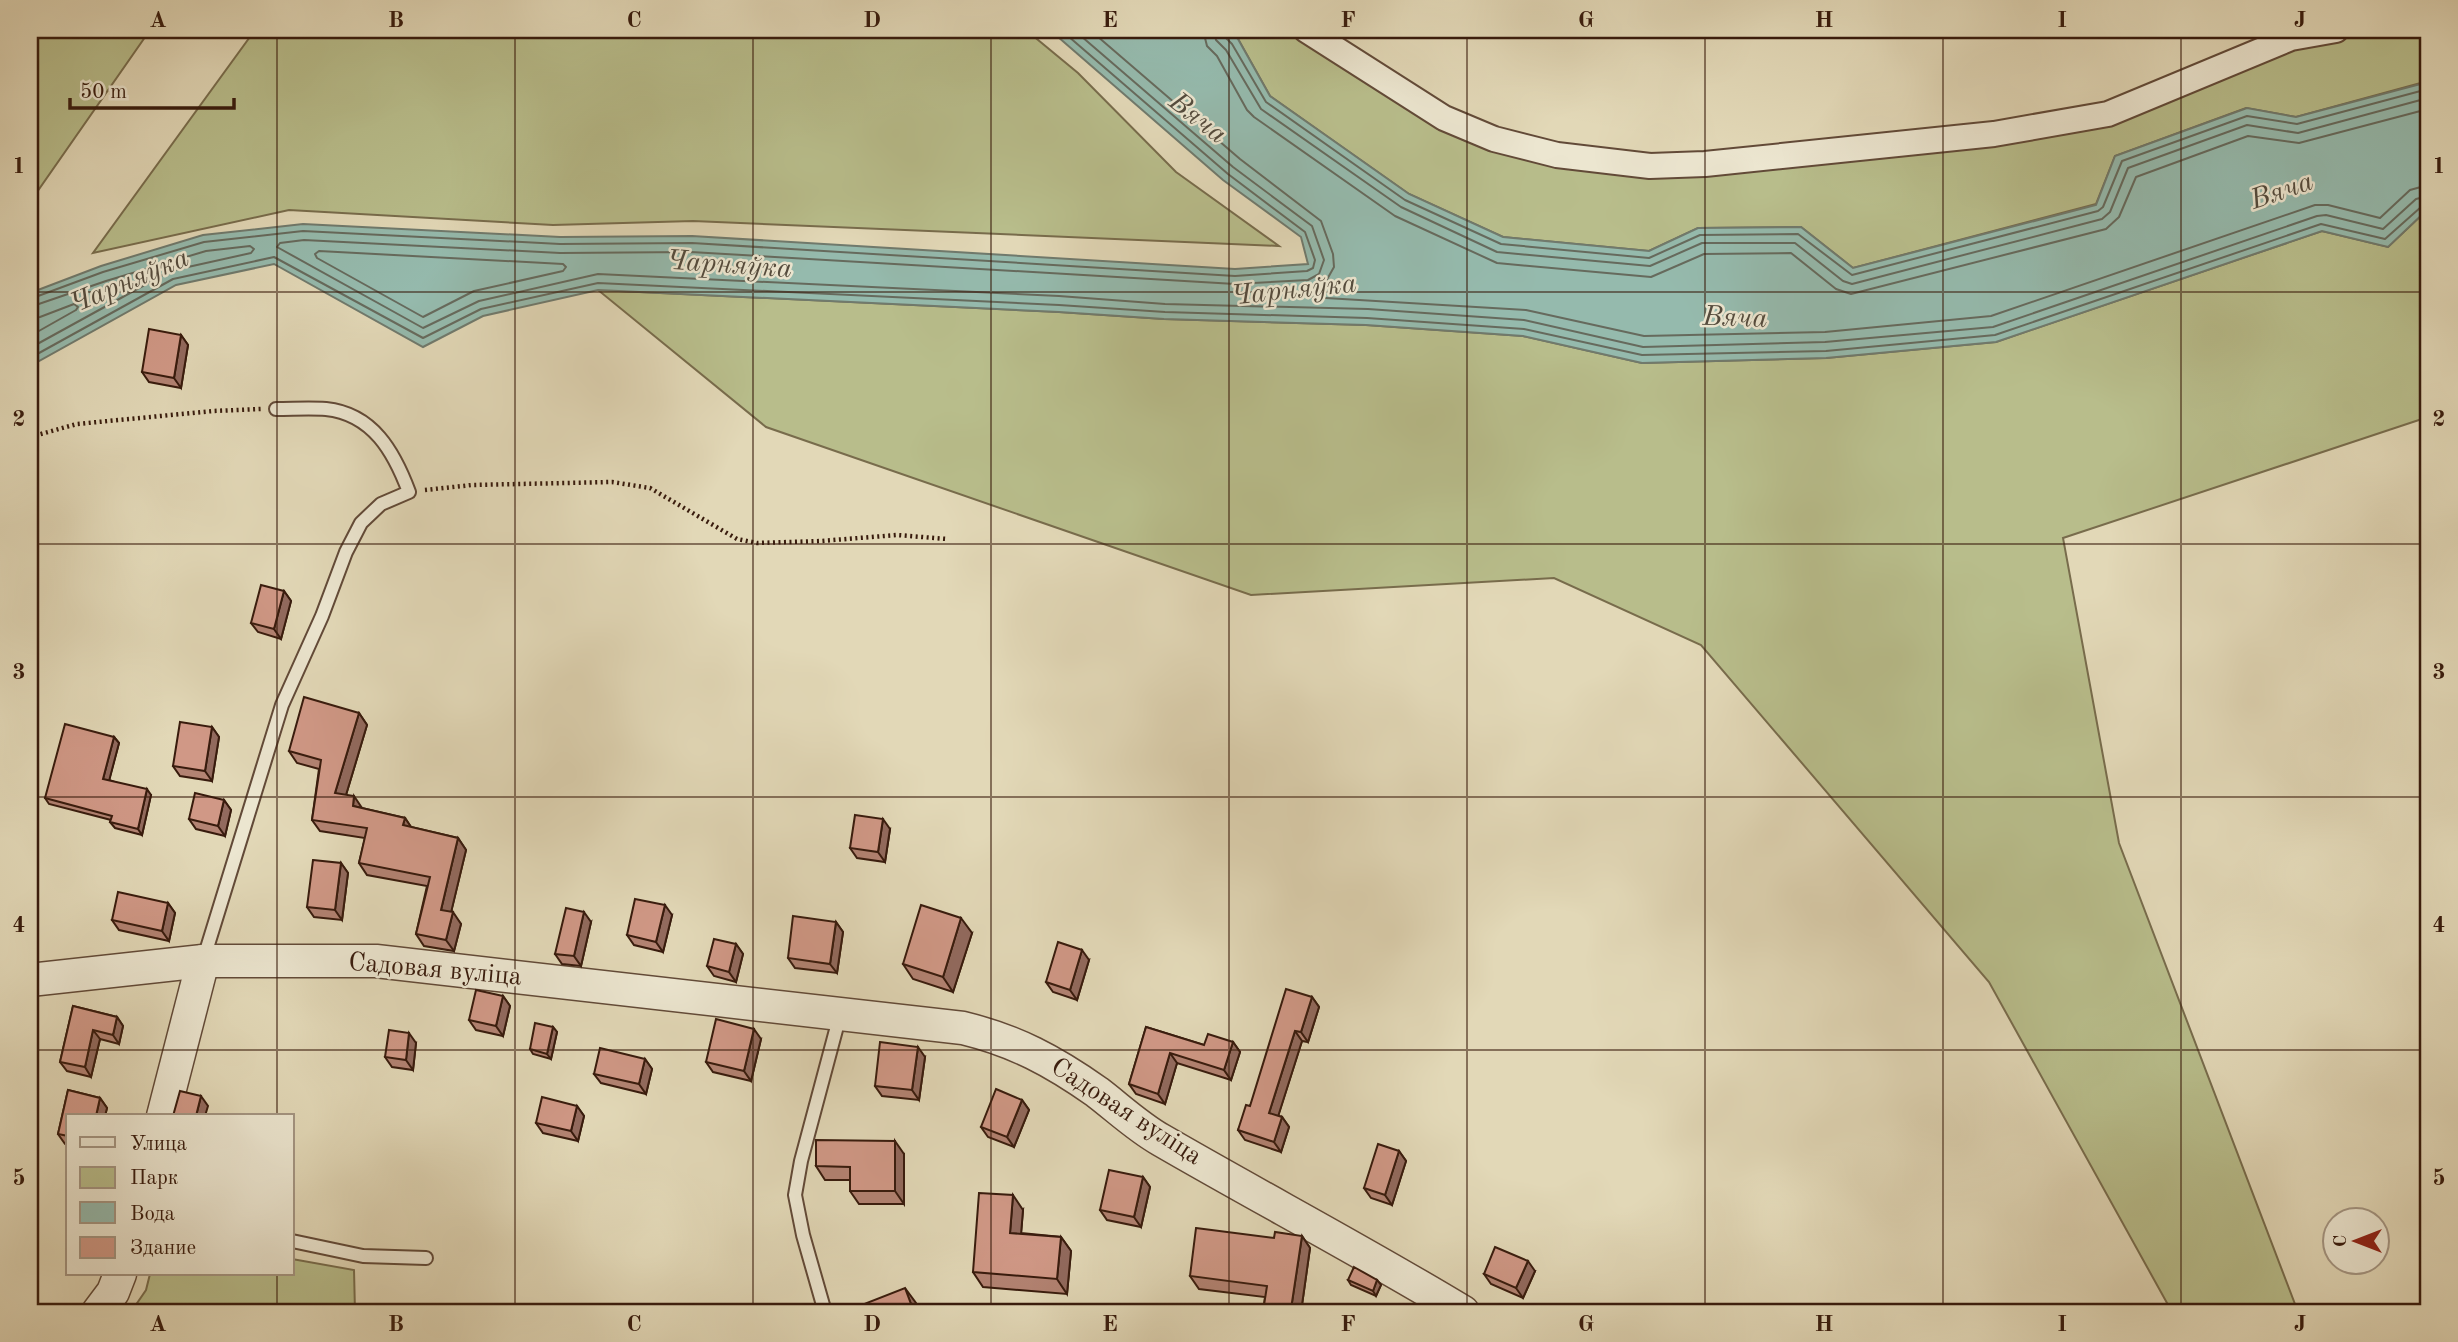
<svg xmlns="http://www.w3.org/2000/svg" width="2458" height="1342" font-family="'Old Standard TT',serif">
	<rect width="100%" height="100%" fill="#e2d8b7"/>
	<filter id="stains"><feTurbulence type="fractalNoise" baseFrequency=".00286" numOctaves="4"/><feColorMatrix values="0 0 0 0 .2 0 0 0 0 .09 0 0 0 0 .02 0 0 0 .5 -.17"/></filter>
	<radialGradient id="worn" r=".72"><stop offset=".6" stop-color="#630" stop-opacity="0"/><stop offset="1" stop-color="#630" stop-opacity=".3"/></radialGradient>
	<!-- green -->
	<g fill="#b8bd8b" stroke="#786c4c" stroke-width="2">
		<polygon points="30,30 150,30 30,202"/>
		<polygon points="255,30 1026,30 1078,73 1176,172 1279,246 693,221 553,225 289,210 93,253"/>
		<polygon points="1227,30 1306,30 1444,118 1650,166 2108,114 2336,30 2428,30 2428,81 2296,117 2246,108 2115,156 2096,204 1853,268 1801,227 1698,228 1649,251 1503,237 1409,194 1270,96 1238,39"/>
		<polygon points="2428,209 2428,417 2063,538 2119,843 2298,1312 2172,1312 1989,982 1701,645 1554,578 1251,595 766,427 598,290 1059,312 1164,319 1366,325 1523,336 1642,363 1826,358 1996,342 2322,231 2388,247"/>
		<polygon points="292,1259 354,1270 355,1312 131,1312 146,1290 150,1274 292,1274"/>
	</g>
	<!-- water -->
	<polygon fill="#95baad" stroke="#707a6d" stroke-width="2" points="1050,30 1227,30 1238,39 1270,96 1409,194 1503,237 1649,251 1698,228 1801,227 1853,268 2096,205 2115,156 2247,108 2296,117 2428,82 2428,209 2388,247 2322,231 1996,342 1826,358 1642,363 1523,336 1366,325 1164,319 1059,312 598,290 483,316 423,347 274,264 176,285 30,366 30,293 101,266 203,235 303,224 560,237 692,236 1235,269 1308,264 1301,237 1223,180"/>
	<g fill="none" stroke-linecap="round" stroke-linejoin="round">
		<!-- shore -->
		<g stroke="#666a5d" stroke-width="2">
			<polyline points="1074,30 1233,167 1312,226 1324,260 1319,274 1308,280 1235,284 691,252 560,253 304,240 280,243 277,247 423,328 479,301 598,274 1059,296 1165,304 1368,309 1524,320 1643,347 1825,342 1993,327 2317,216 2326,215 2383,229 2416,199 2428,196"/>
			<polyline points="1090,30 1240,159 1321,221 1333,254 1334,267 1325,283 1308,291 1309,297 1526,310 1644,336 1825,332 1991,316 2315,205 2328,205 2380,218 2410,190 2428,185"/>
			<polyline points="1203,30 1207,46 1217,56 1247,110 1254,117 1395,216 1497,263 1651,277 1704,254 1791,253 1836,289 1851,294 2106,229 2119,217 2136,177 2248,136 2299,143 2428,109"/>
			<polyline points="1214,30 1216,40 1226,50 1261,109 1401,207 1497,252 1650,266 1702,243 1795,243 1843,281 1852,284 2102,219 2110,212 2128,168 2247,125 2298,133 2428,98"/>
			<polyline points="1223,30 1224,36 1232,44 1266,102 1405,200 1501,244 1649,258 1700,235 1798,234 1852,275 2098,211 2103,207 2122,161 2247,116 2297,124 2428,89"/>
			<polygon points="319,251 563,264 566,267 563,271 474,291 423,317 317,258 315,254"/>
			<polyline points="30,299 103,272 204,242 303,231 560,244 692,243 1235,276 1307,271 1313,268 1315,260 1305,232 1228,174 1061,30"/>
			<polyline points="30,307 106,281 206,251 250,246 254,249 251,253 170,271 30,348"/>
			<polyline points="30,318 40,317 74,304 78,307 76,310 30,336"/>
			<polyline points="30,358 173,279 274,257 423,338 481,309 598,283 1059,305 1165,312 1367,318 1524,329 1642,355 1826,351 1995,335 2321,224 2385,239 2421,207 2428,205"/>
		</g>
		<defs>
			<g id="service">
				<path d="M203,961L282,705L322,616L346,552L361,523L381,504L409,492C394,452 373,414 326,409C309,408 293,409 276,409"/>
				<polyline points="292,1241 363,1256 426,1258"/>
				<polyline points="825,1312 803,1235 795,1195 801,1161 840,1015"/>
			</g>
			<polyline id="minor" points="1306,30 1444,118 1494,139 1557,155 1650,166 1705,164 1994,134 2108,114 2291,38 2336,30"/>
			<g id="tertiary">
				<path d="M30,980L203,961H376L963,1028C1016,1041 1053,1061 1097,1092C1118,1108 1138,1127 1161,1140C1261,1198 1364,1252 1463,1312"/>
				<polyline points="163,1116 203,961"/>
				<polyline points="98,1312 113,1292 120,1274"/>
			</g>
		</defs>
		<!-- service casing -->
		<use href="#service" stroke="#624a38" stroke-width="16"/>
		<!-- minor casing -->
		<use href="#minor" stroke="#624a38" stroke-width="28"/>
		<!-- tertiary casing -->
		<use href="#tertiary" stroke="#624a38" stroke-width="35"/>
		<!-- path -->
		<g stroke="#381b0d" stroke-width="4.5" stroke-dasharray="2 3.5" stroke-linecap="butt">
			<polyline points="30,437 77,424 213,411 261,409"/>
			<polyline points="425,490 472,485 612,482 650,488 737,539 757,543 821,541 897,535 947,539"/>
		</g>
		<!-- service -->
		<use href="#service" stroke="#ece6d0" stroke-width="12"/>
		<!-- minor -->
		<use href="#minor" stroke="#ece6d0" stroke-width="24"/>
		<!-- tertiary -->
		<use href="#tertiary" stroke="#ece6d0" stroke-width="32"/>
	</g>
	<!-- wall -->
	<g fill="#b38373" stroke="#381b0d" stroke-width="2">
		<polygon points="181,335 188,345 181,388 149,382 142,372"/>
		<polygon points="284,591 291,601 281,639 258,632 251,623"/>
		<polygon points="359,713 367,725 346,795 362,808 405,818 411,827 458,838 466,850 451,912 461,924 454,951 424,946 416,934 427,886 367,875 359,863 365,838 320,831 312,820 319,769 297,763 289,751"/>
		<polygon points="212,727 219,737 212,781 180,776 173,766"/>
		<polygon points="114,737 119,743 109,780 151,795 142,835 115,828 110,822 111,820 49,804 45,798"/>
		<polygon points="224,800 231,810 225,836 196,829 189,819"/>
		<polygon points="890,829 885,862 857,858 850,848"/>
		<polygon points="341,863 348,873 342,920 314,917 307,907"/>
		<polygon points="168,903 175,913 169,941 119,930 112,920"/>
		<polygon points="672,915 663,952 634,945 627,935"/>
		<polygon points="591,922 581,966 562,964 555,954"/>
		<polygon points="836,922 843,932 837,973 795,968 788,958"/>
		<polygon points="972,933 953,992 913,979 903,964"/>
		<polygon points="736,944 743,954 736,982 714,976 707,966"/>
		<polygon points="1089,960 1077,1000 1053,992 1046,982"/>
		<polygon points="503,996 510,1006 503,1036 476,1030 469,1020"/>
		<polygon points="1312,997 1319,1007 1308,1042 1302,1041 1278,1116 1282,1117 1289,1127 1281,1152 1245,1140 1238,1130 1250,1106"/>
		<polygon points="73,1006 117,1017 123,1026 119,1044 100,1039 91,1077 67,1071 60,1062"/>
		<polygon points="553,1027 557,1032 551,1059 533,1054 530,1049"/>
		<polygon points="1146,1027 1204,1045 1233,1042 1240,1052 1231,1080 1177,1063 1165,1104 1136,1094 1129,1084"/>
		<polygon points="761,1039 751,1081 713,1072 706,1062"/>
		<polygon points="416,1043 413,1070 392,1067 385,1057"/>
		<polygon points="925,1057 919,1100 882,1096 875,1086"/>
		<polygon points="645,1059 652,1069 646,1094 601,1083 594,1074"/>
		<polygon points="68,1090 100,1098 107,1108 105,1116 68,1116 68,1145 65,1144 58,1134"/>
		<polygon points="1022,1100 1029,1110 1014,1147 988,1137 981,1127"/>
		<polygon points="577,1106 584,1116 578,1141 543,1133 536,1123"/>
		<polygon points="1399,1151 1406,1161 1392,1205 1371,1198 1364,1188"/>
		<polygon points="904,1154 904,1204 859,1204 850,1191 850,1180 825,1180 816,1166"/>
		<polygon points="1143,1177 1150,1187 1141,1227 1107,1220 1100,1210"/>
		<polygon points="1023,1210 1021,1233 1061,1237 1071,1251 1067,1294 983,1287 973,1272"/>
		<polygon points="1302,1236 1310,1248 1301,1312 1269,1312 1264,1305 1265,1297 1199,1289 1190,1276"/>
		<polygon points="1535,1271 1523,1298 1491,1284 1484,1274"/>
		<polygon points="1348,1280 1377,1280 1381,1285 1376,1296 1351,1285"/>
	</g>
	<!-- shaded-wall -->
	<g fill="#926a5e" stroke="#381b0d" stroke-width="2">
		<polygon points="181,335 188,345 181,388 174,378"/>
		<polygon points="284,591 291,601 281,639 274,629"/>
		<polygon points="359,713 367,725 343,805 335,793"/>
		<polygon points="212,727 219,737 212,781 205,771"/>
		<polygon points="114,737 119,743 108,785 103,779"/>
		<polygon points="147,789 151,795 142,835 138,829"/>
		<polygon points="354,796 362,808 353,806"/>
		<polygon points="224,800 231,810 225,836 218,826"/>
		<polygon points="405,818 413,830 403,825"/>
		<polygon points="883,819 890,829 885,862 878,852"/>
		<polygon points="458,838 466,850 449,921 441,910"/>
		<polygon points="341,863 348,873 342,920 335,910"/>
		<polygon points="168,903 175,913 169,941 162,931"/>
		<polygon points="665,905 672,915 663,952 656,942"/>
		<polygon points="453,912 461,924 454,951 446,940"/>
		<polygon points="584,912 591,922 581,966 574,956"/>
		<polygon points="961,918 972,933 953,992 943,977"/>
		<polygon points="836,922 843,932 837,973 830,964"/>
		<polygon points="736,944 743,954 736,982 729,972"/>
		<polygon points="1082,950 1089,960 1077,1000 1070,990"/>
		<polygon points="503,996 510,1006 503,1036 496,1026"/>
		<polygon points="1312,997 1319,1007 1308,1042 1301,1032"/>
		<polygon points="117,1017 123,1026 119,1044 113,1035"/>
		<polygon points="553,1027 557,1032 551,1059 547,1054"/>
		<polygon points="754,1029 761,1039 751,1081 744,1071"/>
		<polygon points="93,1030 100,1039 91,1077 85,1067"/>
		<polygon points="1295,1031 1302,1041 1276,1123 1269,1113"/>
		<polygon points="409,1033 416,1043 413,1070 406,1060"/>
		<polygon points="1233,1042 1240,1052 1231,1080 1224,1070"/>
		<polygon points="918,1047 925,1057 919,1100 912,1090"/>
		<polygon points="1170,1053 1177,1063 1165,1104 1158,1094"/>
		<polygon points="645,1059 652,1069 646,1094 639,1084"/>
		<polygon points="201,1096 208,1106 205,1116 196,1116"/>
		<polygon points="100,1098 107,1108 105,1116 96,1116"/>
		<polygon points="1022,1100 1029,1110 1014,1147 1007,1137"/>
		<polygon points="577,1106 584,1116 578,1141 571,1131"/>
		<polygon points="1282,1117 1289,1127 1281,1152 1274,1142"/>
		<polygon points="895,1141 904,1154 904,1204 895,1191"/>
		<polygon points="1399,1151 1406,1161 1392,1205 1385,1195"/>
		<polygon points="1143,1177 1150,1187 1141,1227 1134,1217"/>
		<polygon points="1013,1195 1023,1210 1020,1247 1010,1233"/>
		<polygon points="1302,1236 1310,1248 1301,1312 1293,1312 1291,1309"/>
		<polygon points="1061,1237 1071,1251 1067,1294 1057,1279"/>
		<polygon points="1528,1261 1535,1271 1523,1298 1516,1288"/>
		<polygon points="1377,1280 1381,1285 1376,1296 1373,1291"/>
		<polygon points="905,1288 916,1303 919,1312 914,1312"/>
	</g>
	<!-- building -->
	<g fill="#d09886" stroke="#381b0d" stroke-width="2">
		<polygon points="149,329 181,335 174,378 142,372"/>
		<polygon points="261,585 284,591 274,629 251,623"/>
		<polygon points="304,697 359,713 335,793 354,796 353,806 405,818 403,825 458,838 441,910 453,912 446,940 416,934 430,877 359,863 367,828 312,820 321,760 289,751"/>
		<polygon points="180,722 212,727 205,771 173,766"/>
		<polygon points="65,724 114,737 103,779 147,789 138,829 110,822 112,816 45,798"/>
		<polygon points="195,793 224,800 218,826 189,819"/>
		<polygon points="855,815 883,819 878,852 850,848"/>
		<polygon points="313,860 341,863 335,910 307,907"/>
		<polygon points="118,892 168,903 162,931 112,920"/>
		<polygon points="635,899 665,905 656,942 627,935"/>
		<polygon points="921,905 961,918 943,977 903,964"/>
		<polygon points="566,908 584,912 574,956 555,954"/>
		<polygon points="793,916 836,922 830,964 788,958"/>
		<polygon points="714,939 736,944 729,972 707,966"/>
		<polygon points="1058,942 1082,950 1070,990 1046,982"/>
		<polygon points="1286,989 1312,997 1301,1032 1295,1031 1269,1113 1282,1117 1274,1142 1238,1130 1246,1105 1250,1106"/>
		<polygon points="476,990 503,996 496,1026 469,1020"/>
		<polygon points="73,1006 117,1017 113,1035 93,1030 85,1067 60,1062"/>
		<polygon points="716,1019 754,1029 744,1071 706,1062"/>
		<polygon points="535,1023 553,1027 547,1054 530,1049"/>
		<polygon points="1146,1027 1204,1045 1208,1034 1233,1042 1224,1070 1170,1053 1158,1094 1129,1084"/>
		<polygon points="389,1030 409,1033 406,1060 385,1057"/>
		<polygon points="880,1042 918,1047 912,1090 875,1086"/>
		<polygon points="600,1048 645,1059 639,1084 594,1074"/>
		<polygon points="996,1089 1022,1100 1007,1137 981,1127"/>
		<polygon points="68,1090 100,1098 96,1116 68,1116 68,1136 58,1134"/>
		<polygon points="180,1091 201,1096 196,1116 173,1116"/>
		<polygon points="542,1097 577,1106 571,1131 536,1123"/>
		<polygon points="816,1140 895,1141 895,1191 850,1191 850,1167 816,1166"/>
		<polygon points="1378,1144 1399,1151 1385,1195 1364,1188"/>
		<polygon points="1109,1170 1143,1177 1134,1217 1100,1210"/>
		<polygon points="979,1193 1013,1195 1010,1233 1061,1237 1057,1279 973,1272"/>
		<polygon points="1196,1228 1274,1238 1275,1232 1302,1236 1291,1309 1264,1305 1267,1286 1190,1276"/>
		<polygon points="1495,1247 1528,1261 1516,1288 1484,1274"/>
		<polygon points="1354,1267 1377,1280 1373,1291 1348,1280"/>
		<polygon points="905,1288 914,1312 861,1312 859,1306"/>
		<polygon points="1684,1306 1699,1312 1681,1312"/>
	</g>
	<!-- grid -->
	<path fill="none" stroke="#381b0d" stroke-width="2" stroke-opacity="0.55" d="M277,30V1116M515,30V1312M753,30V1312M991,30V1312M1229,30V1312M1467,30V1312M1705,30V1312M1943,30V1312M2181,30V1312M30,292H2428M30,544H2428M30,797H2428M30,1050H2428M277,1274V1312"/>
	<g text-anchor="middle" dominant-baseline="central" stroke-width="5" stroke-linejoin="round" paint-order="stroke">
		<!-- street labels -->
		<g font-size="26" fill="#381b0d" stroke="#ece6d0">
			<text transform="translate(435 970) rotate(5)">Садовая вуліца</text>
			<text transform="translate(1126 1112) rotate(33)">Садовая вуліца</text>
		</g>
		<!-- water labels -->
		<g font-size="28" font-style="italic" fill="#544b3d" stroke="#ece6d0">
			<text transform="translate(1197 119) rotate(38)">Вяча</text>
			<text transform="translate(2282 192) rotate(-19)">Вяча</text>
			<text transform="translate(729 266) rotate(4)">Чарняўка</text>
			<text transform="translate(130 282) rotate(-23)">Чарняўка</text>
			<text transform="translate(1294 291) rotate(-6)">Чарняўка</text>
			<text transform="translate(1735 319) rotate(2)">Вяча</text>
		</g>
	</g>
	<!-- margin -->
	<rect width="2458" height="1342" fill="none" stroke="#e2d8b7" stroke-width="77"/>
	<!-- legend -->
	<rect x="66" y="1114" width="228" height="161" fill="#ece6d0" stroke="#a49582" stroke-width="2"/>
	<rect x="80" y="1137" width="35" height="10" fill="#ece6d0" stroke="#a49582" stroke-width="2"/>
	<text x="130" y="1150" font-size="21" fill="#381b0d">Улица</text>
	<rect x="80" y="1167" width="35" height="21" fill="#b8bd8b" stroke="#a49582" stroke-width="2"/>
	<text x="130" y="1184" font-size="21" fill="#381b0d">Парк</text>
	<rect x="80" y="1202" width="35" height="21" fill="#95baad" stroke="#a49582" stroke-width="2"/>
	<text x="130" y="1220" font-size="21" fill="#381b0d">Вода</text>
	<rect x="80" y="1237" width="35" height="21" fill="#d09886" stroke="#a49582" stroke-width="2"/>
	<text x="130" y="1254" font-size="21" fill="#381b0d">Здание</text>
	<!-- north arrow -->
	<g transform="translate(2356 1241) rotate(270)"><circle r="33" fill="#ece6d0" stroke="#a49582" stroke-width="2"/>
	<path d="M0-5L12 26L0 18L-12 26Z" fill="#8f2418"/>
	<text y="-10" font-size="19" font-weight="bold" text-anchor="middle" fill="#381b0d">С</text>
	</g>
	<!-- scale -->
	<path d="M70 98v10h164v-10" fill="none" stroke="#381b0d" stroke-width="3.5"/>
	<text x="80" y="98" font-size="21" fill="#381b0d" stroke="#ece6d0" stroke-width="5" paint-order="stroke">50 m</text>
	<rect x="38" y="38" width="2382" height="1266" fill="none" stroke="#381b0d" stroke-width="2.5"/>
	<g font-size="23" text-anchor="middle" font-weight="bold" fill="#381b0d">
		<text x="158" y="27">A</text>
		<text x="396" y="27">B</text>
		<text x="634" y="27">C</text>
		<text x="872" y="27">D</text>
		<text x="1110" y="27">E</text>
		<text x="1348" y="27">F</text>
		<text x="1586" y="27">G</text>
		<text x="1824" y="27">H</text>
		<text x="2062" y="27">I</text>
		<text x="2300" y="27">J</text>
		<text x="19" y="173">1</text>
		<text x="2439" y="173">1</text>
		<text x="19" y="426">2</text>
		<text x="2439" y="426">2</text>
		<text x="19" y="679">3</text>
		<text x="2439" y="679">3</text>
		<text x="19" y="932">4</text>
		<text x="2439" y="932">4</text>
		<text x="19" y="1185">5</text>
		<text x="2439" y="1185">5</text>
		<text x="158" y="1331">A</text>
		<text x="396" y="1331">B</text>
		<text x="634" y="1331">C</text>
		<text x="872" y="1331">D</text>
		<text x="1110" y="1331">E</text>
		<text x="1348" y="1331">F</text>
		<text x="1586" y="1331">G</text>
		<text x="1824" y="1331">H</text>
		<text x="2062" y="1331">I</text>
		<text x="2300" y="1331">J</text>
	</g>
	<rect width="100%" height="100%" filter="url(#stains)"/>
	<rect width="100%" height="100%" fill="url(#worn)"/>
</svg>
